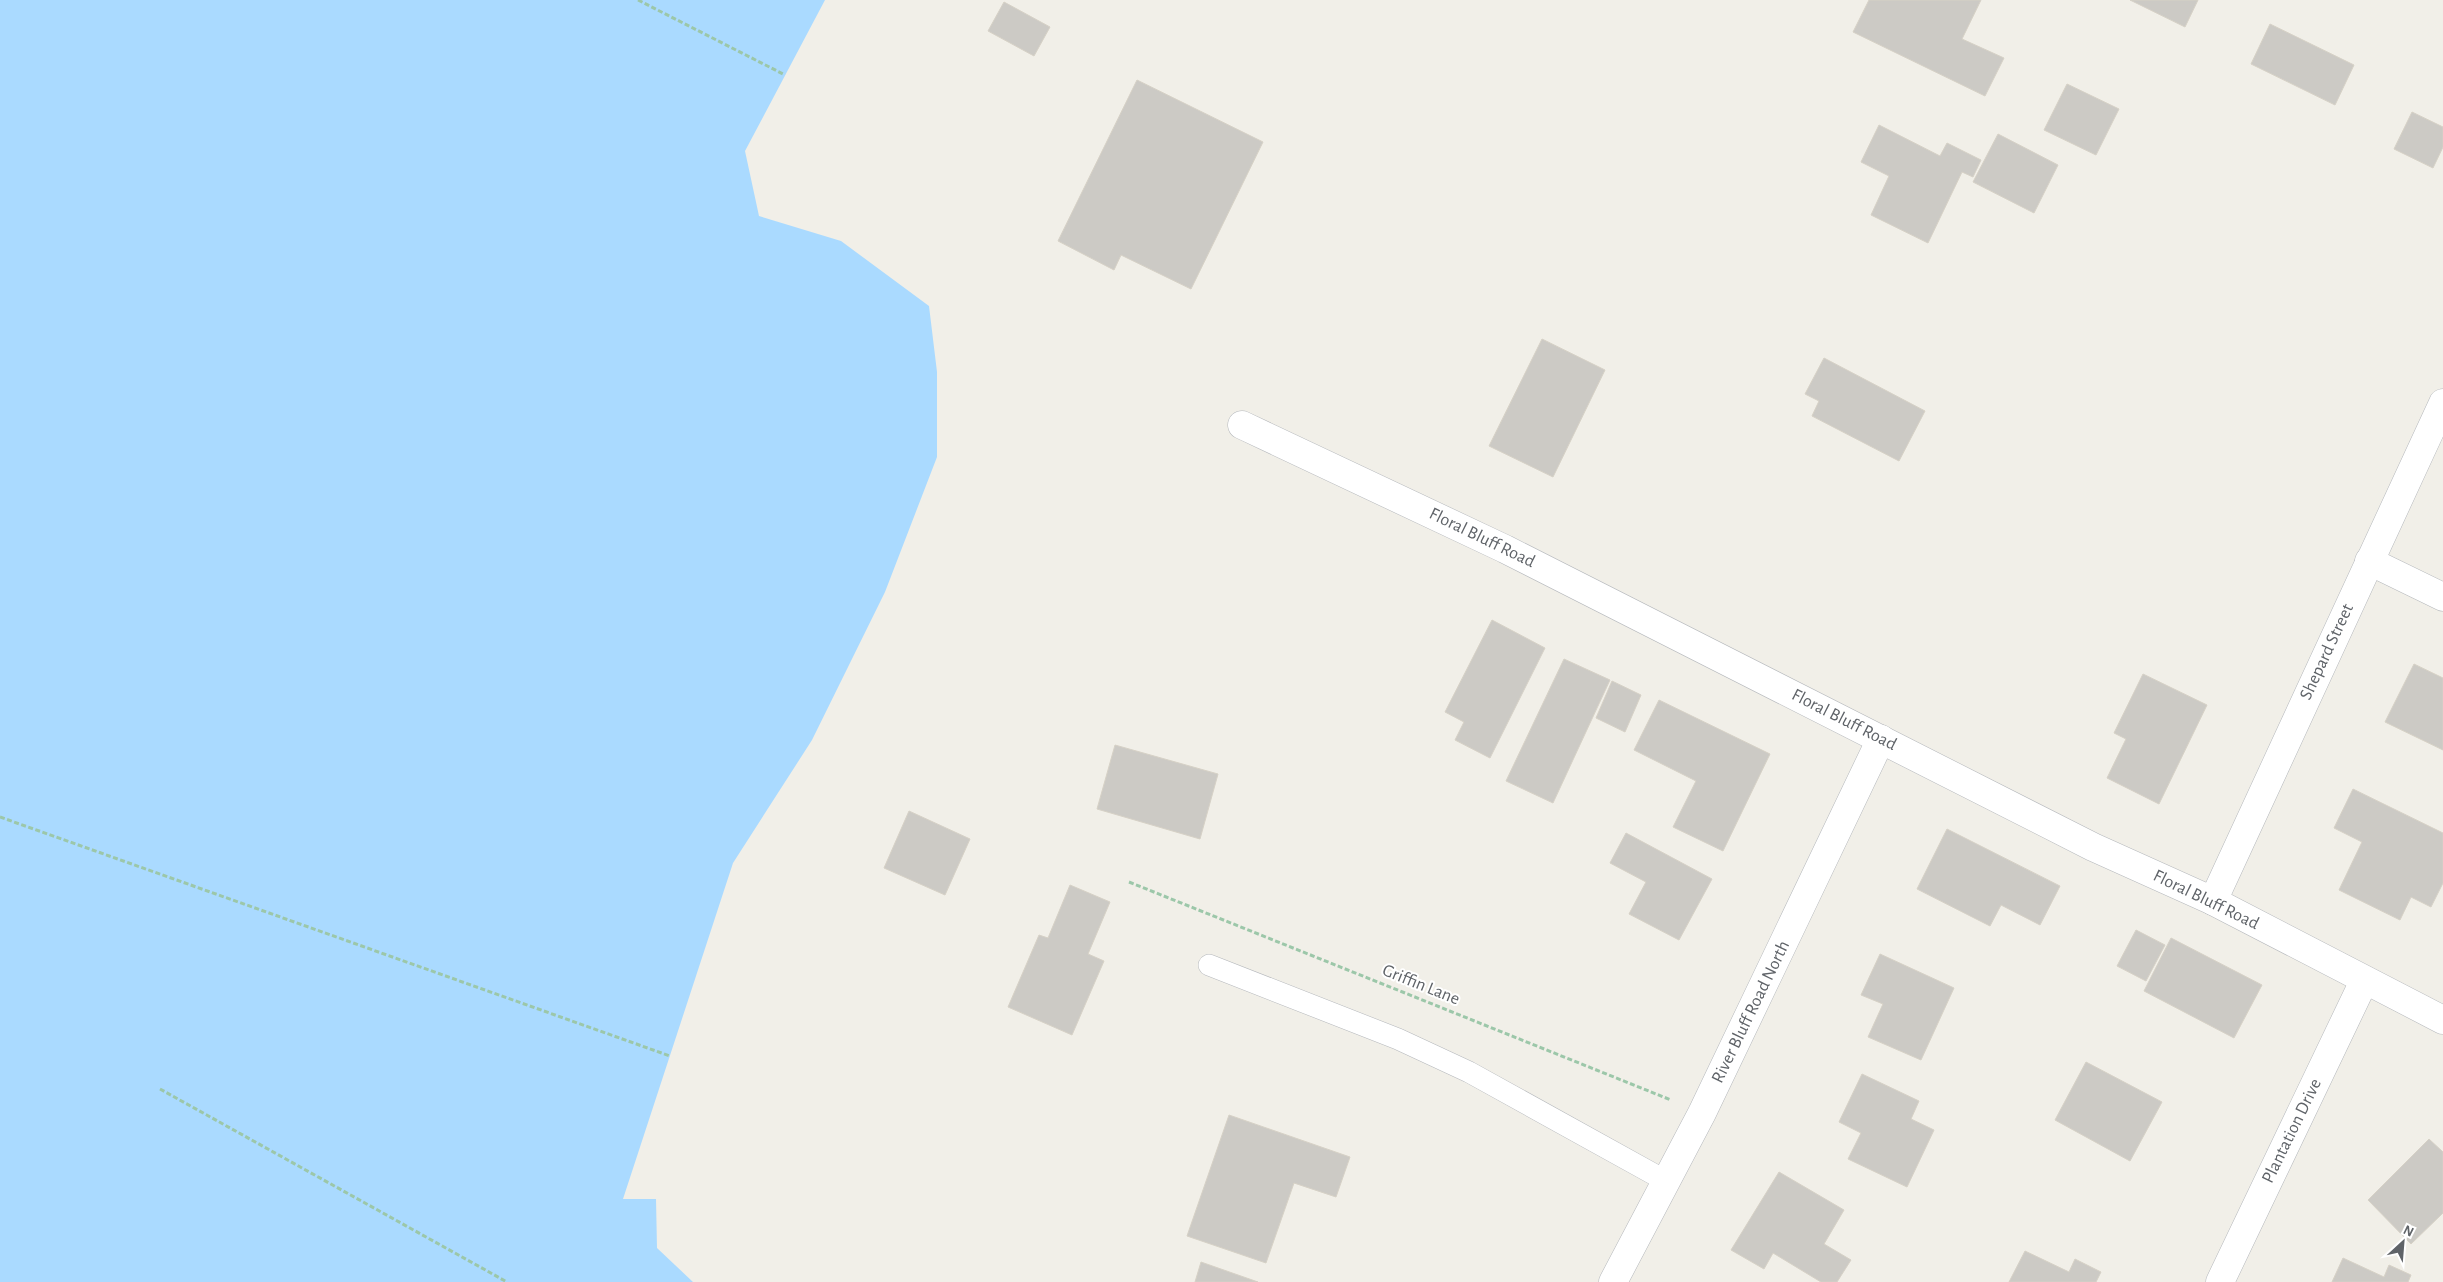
<svg xmlns="http://www.w3.org/2000/svg" width="2443" height="1282" font-family="'Alegreya Sans',sans-serif">
	<rect width="100%" height="100%" fill="#f1efe8"/>
	<!-- water -->
	<polygon fill="#aadaff" points="0,0 825,0 745,151 759,216 841,241 929,306 937,372 937,457 885,592 812,740 733,863 623,1199 656,1199 657,1248 693,1282 0,1282"/>
	<!-- building -->
	<g fill="#cccac5" stroke="#d6d1c6">
		<polygon points="1869,0 1981,0 1962,39 2004,58 1985,96 1853,32"/>
		<polygon points="2130,0 2198,0 2185,27"/>
		<polygon points="1004,2 1050,27 1034,56 988,31"/>
		<polygon points="2270,24 2354,65 2335,105 2251,64"/>
		<polygon points="1137,80 1263,142 1191,289 1121,255 1114,270 1058,241"/>
		<polygon points="2067,84 2119,109 2096,155 2044,130"/>
		<polygon points="2412,112 2443,127 2443,147 2433,168 2394,149"/>
		<polygon points="1879,125 1940,156 1947,143 1981,160 1973,177 1962,172 1928,243 1871,215 1889,176 1861,162"/>
		<polygon points="1998,134 2058,165 2034,213 1973,182"/>
		<polygon points="1542,339 1605,370 1553,477 1489,446"/>
		<polygon points="1824,358 1925,411 1899,461 1812,416 1819,401 1805,394"/>
		<polygon points="1492,620 1545,648 1490,758 1455,740 1464,722 1445,712"/>
		<polygon points="1564,659 1610,680 1553,803 1506,781"/>
		<polygon points="2414,664 2443,678 2443,750 2385,722"/>
		<polygon points="2143,674 2207,705 2159,804 2107,778 2126,739 2114,733"/>
		<polygon points="1612,681 1641,695 1625,732 1596,718"/>
		<polygon points="1659,700 1770,754 1723,851 1673,827 1696,781 1634,750"/>
		<polygon points="1115,745 1218,774 1200,839 1097,809"/>
		<polygon points="2353,789 2443,833 2443,883 2431,907 2411,897 2400,920 2339,890 2362,842 2334,828"/>
		<polygon points="909,811 970,839 945,895 884,868"/>
		<polygon points="1947,829 2060,886 2040,925 2001,905 1990,926 1917,889"/>
		<polygon points="1626,833 1712,879 1679,940 1629,914 1646,882 1610,863"/>
		<polygon points="1070,885 1110,902 1088,954 1104,961 1072,1035 1008,1007 1039,935 1048,938"/>
		<polygon points="2136,930 2165,945 2146,981 2117,966"/>
		<polygon points="2171,938 2262,985 2234,1038 2144,991"/>
		<polygon points="1880,954 1954,988 1921,1060 1868,1037 1883,1004 1861,995"/>
		<polygon points="2086,1062 2162,1102 2130,1161 2055,1120"/>
		<polygon points="1862,1074 1919,1101 1911,1119 1934,1130 1907,1187 1848,1159 1861,1133 1839,1122"/>
		<polygon points="1229,1115 1350,1157 1336,1197 1294,1183 1266,1263 1187,1236"/>
		<polygon points="2429,1139 2443,1152 2443,1213 2411,1244 2368,1200"/>
		<polygon points="1779,1172 1844,1210 1824,1244 1851,1260 1837,1282 1821,1282 1773,1253 1764,1269 1731,1250"/>
		<polygon points="2025,1251 2069,1272 2075,1259 2101,1272 2096,1282 2009,1282"/>
		<polygon points="2343,1258 2384,1277 2389,1265 2411,1275 2408,1282 2332,1282"/>
		<polygon points="1201,1262 1258,1282 1195,1282"/>
	</g>
	<g fill="none" stroke-linecap="round" stroke-linejoin="round">
		<defs>
			<polyline id="lane" points="1209,965 1398,1039 1469,1072 1666,1181"/>
			<g id="street">
				<polyline points="1242,425 1505,549 2093,847 2213,901 2443,1020"/>
				<polyline points="2369,561 2443,597"/>
				<polyline points="2213,901 2443,403"/>
				<polyline points="1613,1282 1702,1113 1881,739"/>
				<polyline points="2220,1282 2364,981"/>
			</g>
		</defs>
		<!-- lane casing -->
		<use href="#lane" stroke="#b5b8bc" stroke-width="22"/>
		<!-- street casing -->
		<use href="#street" stroke="#b5b8bc" stroke-width="29"/>
		<!-- path -->
		<g stroke="#9cc7a9" stroke-width="3" stroke-dasharray="5 2.5" stroke-linecap="butt">
			<polyline points="638,0 785,75"/>
			<polyline points="0,817 670,1056"/>
			<polyline points="1129,882 1671,1100"/>
			<polyline points="160,1089 507,1282"/>
		</g>
		<!-- lane -->
		<use href="#lane" stroke="#fff" stroke-width="21"/>
		<!-- street -->
		<use href="#street" stroke="#fff" stroke-width="28"/>
	</g>
	<g text-anchor="middle" dominant-baseline="central" stroke-width="4" stroke-linejoin="round" paint-order="stroke">
		<!-- street labels -->
		<g font-size="18" fill="#5f6368" stroke="#fff">
			<text transform="translate(1482 538) rotate(26)">Floral Bluff Road</text>
			<text transform="translate(2327 652) rotate(-65)">Shepard Street</text>
			<text transform="translate(1844 720) rotate(27)">Floral Bluff Road</text>
			<text transform="translate(2206 900) rotate(26)">Floral Bluff Road</text>
			<text transform="translate(1421 985) rotate(22)">Griffin Lane</text>
			<text transform="translate(1751 1012) rotate(-64)">River Bluff Road North</text>
			<text transform="translate(2292 1131) rotate(-64)">Plantation Drive</text>
		</g>
	</g>
	<!-- north arrow -->
	<g transform="translate(2403 1242) rotate(26)" stroke="#ffffff" stroke-width="4" paint-order="stroke">
	<path d="M0-4L9 19L0 12L-9 19Z" fill="#5f6368"/>
	<text y="-8" font-size="14" font-weight="bold" text-anchor="middle" fill="#5f6368">N</text>
	</g>
</svg>
